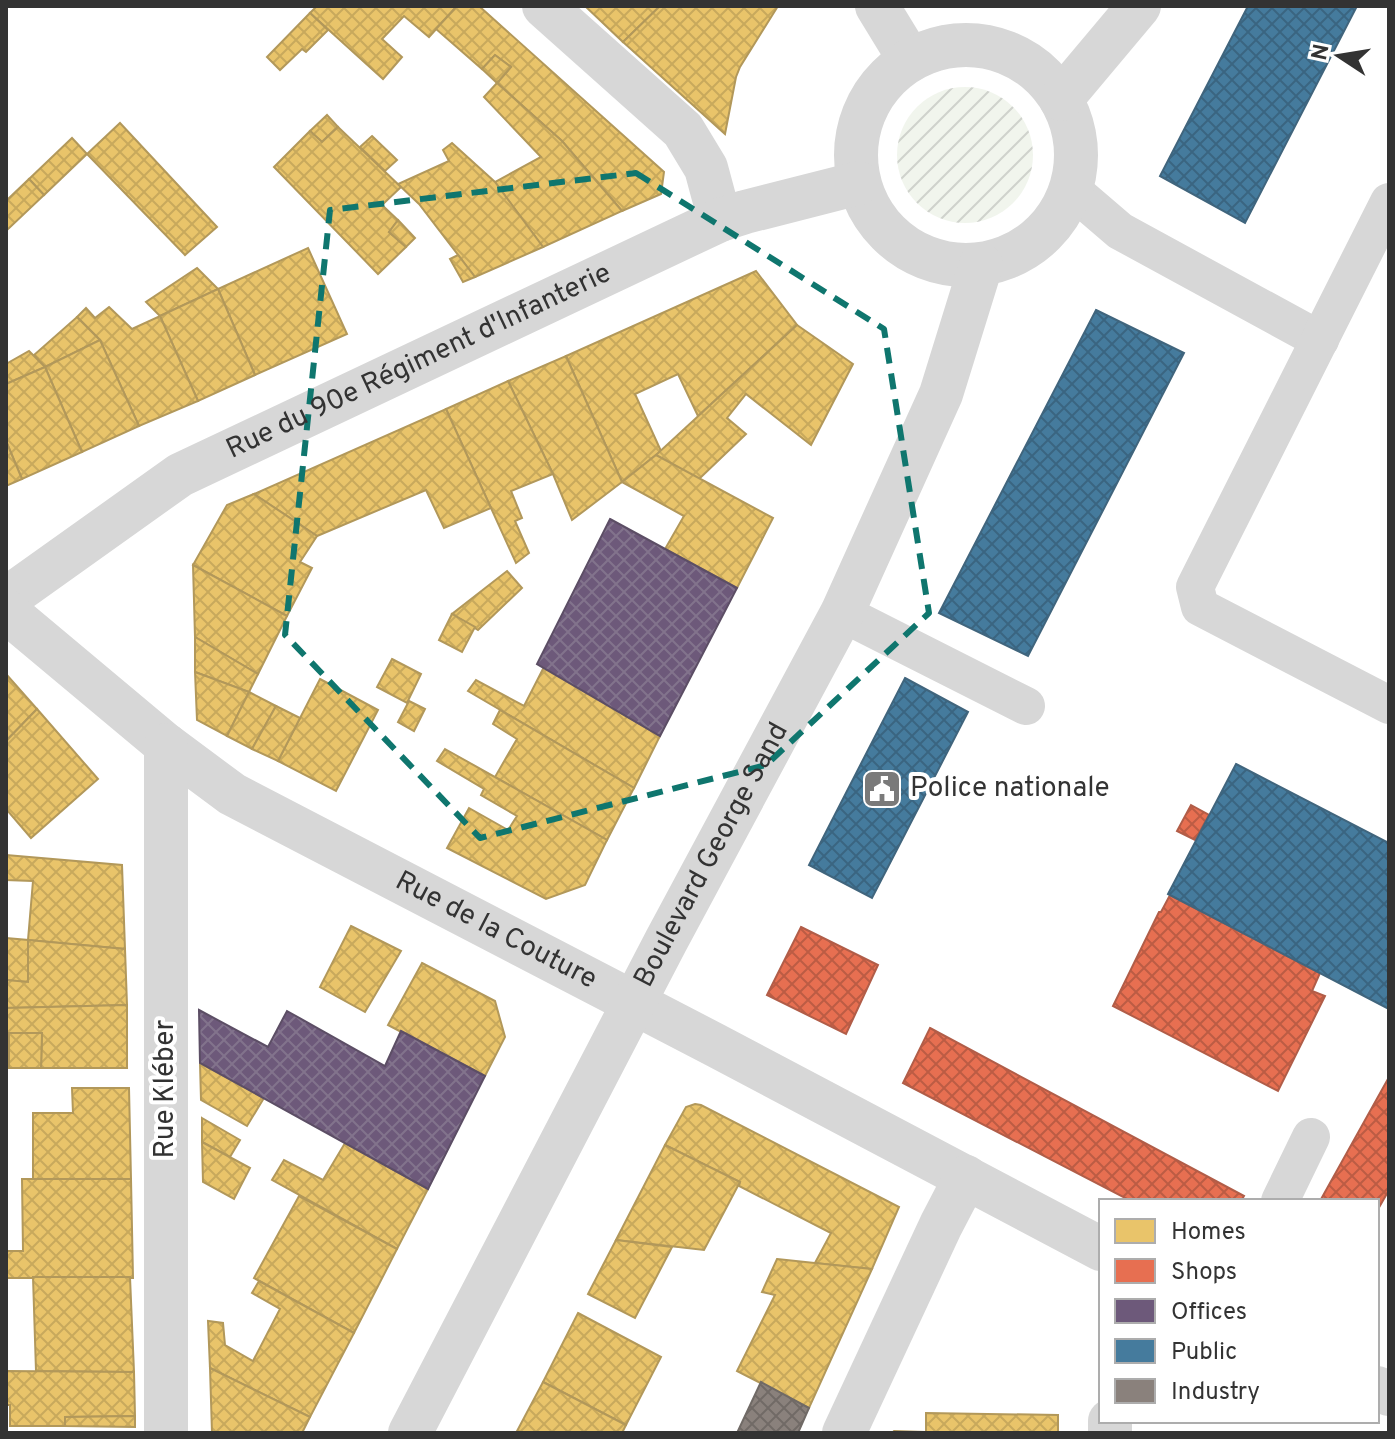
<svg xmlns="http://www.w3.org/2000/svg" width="1395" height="1439" font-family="Overpass,sans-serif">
	<defs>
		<pattern id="garden-furrows" width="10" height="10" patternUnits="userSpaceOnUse" patternTransform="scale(2)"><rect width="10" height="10" fill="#f1f5ed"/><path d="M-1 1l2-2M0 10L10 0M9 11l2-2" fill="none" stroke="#cfd2cc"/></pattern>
		<pattern id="homes-cross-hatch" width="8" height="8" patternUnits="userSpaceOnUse" patternTransform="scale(2)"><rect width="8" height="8" fill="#e9c46a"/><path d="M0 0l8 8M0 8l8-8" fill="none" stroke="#c8a95c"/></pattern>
		<pattern id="shops-cross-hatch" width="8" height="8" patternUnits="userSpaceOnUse" patternTransform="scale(2)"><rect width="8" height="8" fill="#e76f51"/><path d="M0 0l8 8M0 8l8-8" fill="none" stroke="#bc5c44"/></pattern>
		<pattern id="offices-cross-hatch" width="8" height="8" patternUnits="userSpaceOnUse" patternTransform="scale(2)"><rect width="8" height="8" fill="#6d597a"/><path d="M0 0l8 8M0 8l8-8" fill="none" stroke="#82738c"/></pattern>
		<pattern id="public-cross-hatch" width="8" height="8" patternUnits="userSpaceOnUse" patternTransform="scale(2)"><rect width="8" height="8" fill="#457b9d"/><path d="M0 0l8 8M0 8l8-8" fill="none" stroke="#3a6581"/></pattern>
		<pattern id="industry-cross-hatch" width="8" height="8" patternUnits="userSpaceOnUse" patternTransform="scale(2)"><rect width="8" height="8" fill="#8a817c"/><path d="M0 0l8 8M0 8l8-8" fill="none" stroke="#716a66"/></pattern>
	</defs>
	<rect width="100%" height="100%" fill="#fff"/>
	<!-- garden -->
	<circle fill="url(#garden-furrows)" cx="965" cy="155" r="68"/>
	<!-- homes -->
	<g fill="url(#homes-cross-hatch)" stroke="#b2985a" stroke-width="2">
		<polygon points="317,6 457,6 429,37 404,16 382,39 402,57 383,79 310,13"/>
		<polygon points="457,6 479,6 664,172 661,194 622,211 562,141 497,83 511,67 495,55 482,69 436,29"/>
		<polygon points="585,6 660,6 623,42"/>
		<polygon points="660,6 778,6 740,67 736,77 725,134 623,42"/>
		<polygon points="310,13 328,30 306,52 302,49 280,70 267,57"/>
		<polygon points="495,55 511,67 497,83 482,69"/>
		<polygon points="497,83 562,141 622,211 543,247 495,182 541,157 484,97"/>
		<polygon points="327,115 338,127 322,142 310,131"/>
		<polygon points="120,123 217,227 185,255 87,154"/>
		<polygon points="338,127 401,187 382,205 398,220 389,232 406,247 378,274 274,167 310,131 322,142"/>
		<polygon points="372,136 397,160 385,171 360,147"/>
		<polygon points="72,138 87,154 44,195 29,179"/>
		<polygon points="452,143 495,182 543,247 475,277 419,204 398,184 449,161 443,150"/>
		<polygon points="29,179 44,195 6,231 6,201"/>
		<polygon points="398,220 415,238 406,247 389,232"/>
		<polygon points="308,248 347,334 255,375 218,289"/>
		<polygon points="458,255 475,277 463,282 450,259"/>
		<polygon points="197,268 218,289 160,316 146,302"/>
		<polygon points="756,271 797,325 698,416 678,374 635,394 661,451 622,482 566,356"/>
		<polygon points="218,289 255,375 198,401 160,316"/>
		<polygon points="109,307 132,329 160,316 198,401 139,426 100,340 77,317 86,308 95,318"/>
		<polygon points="77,317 100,340 45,367 34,355"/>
		<polygon points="797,325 853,364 811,445 746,394 727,418 746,434 699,479 656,455"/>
		<polygon points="100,340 139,426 82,452 45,367"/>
		<polygon points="29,351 45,367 6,384 6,364"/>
		<polygon points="566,356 622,482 572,520 553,474 508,381"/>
		<polygon points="45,367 82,452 22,479 6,441 6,384"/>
		<polygon points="508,381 553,474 511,491 522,518 515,521 529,553 516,563 446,409"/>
		<polygon points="446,409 491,508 444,528 426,490 317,536 254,494"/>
		<polygon points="6,441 22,479 6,486"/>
		<polygon points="656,455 773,518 737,588 665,549 684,516 622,482"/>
		<polygon points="254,494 317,536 300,562 312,568 287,616 193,565 227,505"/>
		<polygon points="193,565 287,616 258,674 195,637"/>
		<polygon points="507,571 522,588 478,630 452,614"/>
		<polygon points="452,614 475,627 462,652 439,640"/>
		<polygon points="195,637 258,674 249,692 195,672"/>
		<polygon points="392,659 421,674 407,703 377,687"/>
		<polygon points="544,667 660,736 634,788 468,691 476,680 524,706"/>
		<polygon points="195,672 249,692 227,736 197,720"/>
		<polygon points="6,674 37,709 6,741"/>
		<polygon points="320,679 378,710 336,791 278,761"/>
		<polygon points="249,692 276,706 252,749 227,736"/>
		<polygon points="409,701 425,709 414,731 398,722"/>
		<polygon points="276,706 300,718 278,761 252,749"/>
		<polygon points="37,709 98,779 31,838 6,809 6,741"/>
		<polygon points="500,710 634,788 607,840 495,777 517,739 493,724"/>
		<polygon points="445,749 607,840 585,885 546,899 447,848 469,808 508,830 517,816 481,795 484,789 437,761"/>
		<polygon points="6,855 122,865 125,949 28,940 33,881 6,880"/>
		<polygon points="351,926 401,951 365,1012 320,987"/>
		<polygon points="6,938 28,940 28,982 6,980"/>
		<polygon points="28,940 125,949 127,1005 6,1008 6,980 28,982"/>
		<polygon points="422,963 495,1001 505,1037 485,1076 388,1025"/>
		<polygon points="127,1005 127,1068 41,1068 42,1033 6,1033 6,1008"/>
		<polygon points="9,1033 42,1033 41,1068 9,1068"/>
		<polygon points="200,1063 264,1098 247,1126 201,1100"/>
		<polygon points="72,1088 129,1088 131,1179 33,1179 33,1113 73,1113"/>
		<polygon points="695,1104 701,1105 899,1207 872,1269 815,1263 831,1233 739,1186 740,1182 665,1145 686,1107"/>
		<polygon points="202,1118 240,1140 230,1157 202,1142"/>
		<polygon points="202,1142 250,1168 234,1199 203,1182"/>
		<polygon points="345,1143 428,1189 397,1249 272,1180 284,1160 323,1180"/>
		<polygon points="665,1145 740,1182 704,1250 616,1240"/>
		<polygon points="22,1179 131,1179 133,1278 6,1278 6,1251 23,1251"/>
		<polygon points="299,1196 397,1249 354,1333 254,1278"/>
		<polygon points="616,1240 672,1247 635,1318 588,1294"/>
		<polygon points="777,1259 872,1269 809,1408 737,1371 775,1295 762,1292"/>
		<polygon points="33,1277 130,1277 134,1372 36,1371"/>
		<polygon points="259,1281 354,1333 310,1417 210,1368 208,1321 223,1323 225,1345 253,1361 280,1309 252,1293"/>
		<polygon points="578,1313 661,1357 626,1425 543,1382"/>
		<polygon points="210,1368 310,1417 302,1433 212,1433"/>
		<polygon points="6,1371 134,1372 135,1416 65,1417 65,1426 10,1426 10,1405 6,1405"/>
		<polygon points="543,1382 626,1425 622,1433 516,1433"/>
		<polygon points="926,1413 1058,1415 1058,1433 892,1433 894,1431 926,1432"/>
		<polygon points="135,1416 135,1427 65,1426 65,1417"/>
	</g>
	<!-- shops -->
	<g fill="url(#shops-cross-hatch)" stroke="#b15d48" stroke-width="2">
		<polygon points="1191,805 1209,815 1195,840 1177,831"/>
		<polygon points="1170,895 1320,973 1312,991 1325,996 1278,1091 1113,1006 1159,912 1161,912"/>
		<polygon points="801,927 878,965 846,1034 767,995"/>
		<polygon points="930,1028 1244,1196 1241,1201 1131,1201 903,1083"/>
		<polygon points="1389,1077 1389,1190 1377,1211 1377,1201 1320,1201"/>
	</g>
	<!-- offices -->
	<g fill="url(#offices-cross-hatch)" stroke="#5c4e65" stroke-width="2">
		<polygon points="610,519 737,588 660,736 537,664"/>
		<polygon points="199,1010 268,1047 287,1011 385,1066 401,1031 485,1076 428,1189 200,1063"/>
	</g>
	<!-- public -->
	<g fill="url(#public-cross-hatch)" stroke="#40657d" stroke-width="2">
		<polygon points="1248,6 1357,6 1245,223 1160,176"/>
		<polygon points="1096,310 1184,353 1028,656 939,613"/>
		<polygon points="905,678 968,712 872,898 809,865"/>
		<polygon points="1236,764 1389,843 1389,1009 1168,894"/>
	</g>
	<!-- industry -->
	<polygon fill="url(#industry-cross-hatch)" stroke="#706a66" stroke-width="2" points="761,1382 809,1408 798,1433 737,1433"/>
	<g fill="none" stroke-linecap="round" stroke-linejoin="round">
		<!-- lane -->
		<g stroke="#d7d7d7" stroke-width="38">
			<polyline points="1071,189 1120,231 1320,340"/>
			<polyline points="1389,202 1195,587 1200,607 1389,705"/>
			<polyline points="842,613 1026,706"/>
			<polyline points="1280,1201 1311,1137"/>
		</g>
		<!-- street -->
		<g stroke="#d7d7d7" stroke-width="44">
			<polyline points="544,6 683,130 706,168 720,220"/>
			<polyline points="877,6 910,60"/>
			<circle cx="966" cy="155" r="110"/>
			<polyline points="1061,99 1139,6"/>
			<path id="s1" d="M6,599L180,475L720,220L745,212L859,183"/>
			<path id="s2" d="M6,611L166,745L232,794L715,1045L1101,1249"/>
			<polyline points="166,745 166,1433"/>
			<polyline points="1377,1388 1389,1394"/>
			<path id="s3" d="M410,1433L666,941L842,613L941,394L981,265"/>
			<polyline points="844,1433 941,1225 966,1177"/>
			<polyline points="1110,1433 1110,1421"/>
		</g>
	</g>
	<!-- marked area -->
	<path fill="none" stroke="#0f766e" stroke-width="6" stroke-dasharray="16 10" stroke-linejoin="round" d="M636,173L884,329L929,613L766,765L480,838L285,635L330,210Z"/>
	<!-- icons -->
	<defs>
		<symbol id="civic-square" viewBox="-11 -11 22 22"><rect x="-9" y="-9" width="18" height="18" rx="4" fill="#7a7a7a" stroke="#fff"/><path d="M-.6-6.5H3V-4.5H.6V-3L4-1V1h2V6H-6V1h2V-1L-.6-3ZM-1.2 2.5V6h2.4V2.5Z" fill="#fff"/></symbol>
	</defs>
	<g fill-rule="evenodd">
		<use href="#civic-square" x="860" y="767" width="44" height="44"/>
	</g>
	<g text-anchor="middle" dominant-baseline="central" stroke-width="8" stroke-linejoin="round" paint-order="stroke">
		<!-- street labels -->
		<g font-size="28" fill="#333" stroke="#fff">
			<text stroke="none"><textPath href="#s1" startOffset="478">Rue du 90e Régiment d'Infanterie</textPath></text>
			<text stroke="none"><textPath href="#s3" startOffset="652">Boulevard George Sand</textPath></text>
			<text stroke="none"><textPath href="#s2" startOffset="588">Rue de la Couture</textPath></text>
			<text transform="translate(166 1089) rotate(-90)">Rue Kléber</text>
		</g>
		<!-- poi labels -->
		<g font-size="28" fill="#333" stroke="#fff" text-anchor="start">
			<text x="910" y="789">Police nationale</text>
		</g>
	</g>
	<!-- border -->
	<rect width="1395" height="1439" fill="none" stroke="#333333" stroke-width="16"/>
	<!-- legend -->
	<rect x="1099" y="1199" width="280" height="224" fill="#ffffff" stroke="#adadad" stroke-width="2"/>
	<rect x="1115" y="1219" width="40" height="24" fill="#e9c46a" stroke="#adadad" stroke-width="2"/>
	<text x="1171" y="1239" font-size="24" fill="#333333">Homes</text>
	<rect x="1115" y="1259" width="40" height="24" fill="#e76f51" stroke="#adadad" stroke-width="2"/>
	<text x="1171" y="1279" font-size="24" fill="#333333">Shops</text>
	<rect x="1115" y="1299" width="40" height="24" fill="#6d597a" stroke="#adadad" stroke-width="2"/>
	<text x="1171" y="1319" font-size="24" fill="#333333">Offices</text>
	<rect x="1115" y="1339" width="40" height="24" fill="#457b9d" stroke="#adadad" stroke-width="2"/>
	<text x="1171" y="1359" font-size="24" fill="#333333">Public</text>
	<rect x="1115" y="1379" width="40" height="24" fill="#8a817c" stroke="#adadad" stroke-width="2"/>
	<text x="1171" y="1399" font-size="24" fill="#333333">Industry</text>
	<!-- north arrow -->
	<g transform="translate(1339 56) rotate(282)" stroke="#ffffff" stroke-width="6" paint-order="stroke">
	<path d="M0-6L14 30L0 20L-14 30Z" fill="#333333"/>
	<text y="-12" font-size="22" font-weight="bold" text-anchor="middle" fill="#333333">N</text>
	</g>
</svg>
